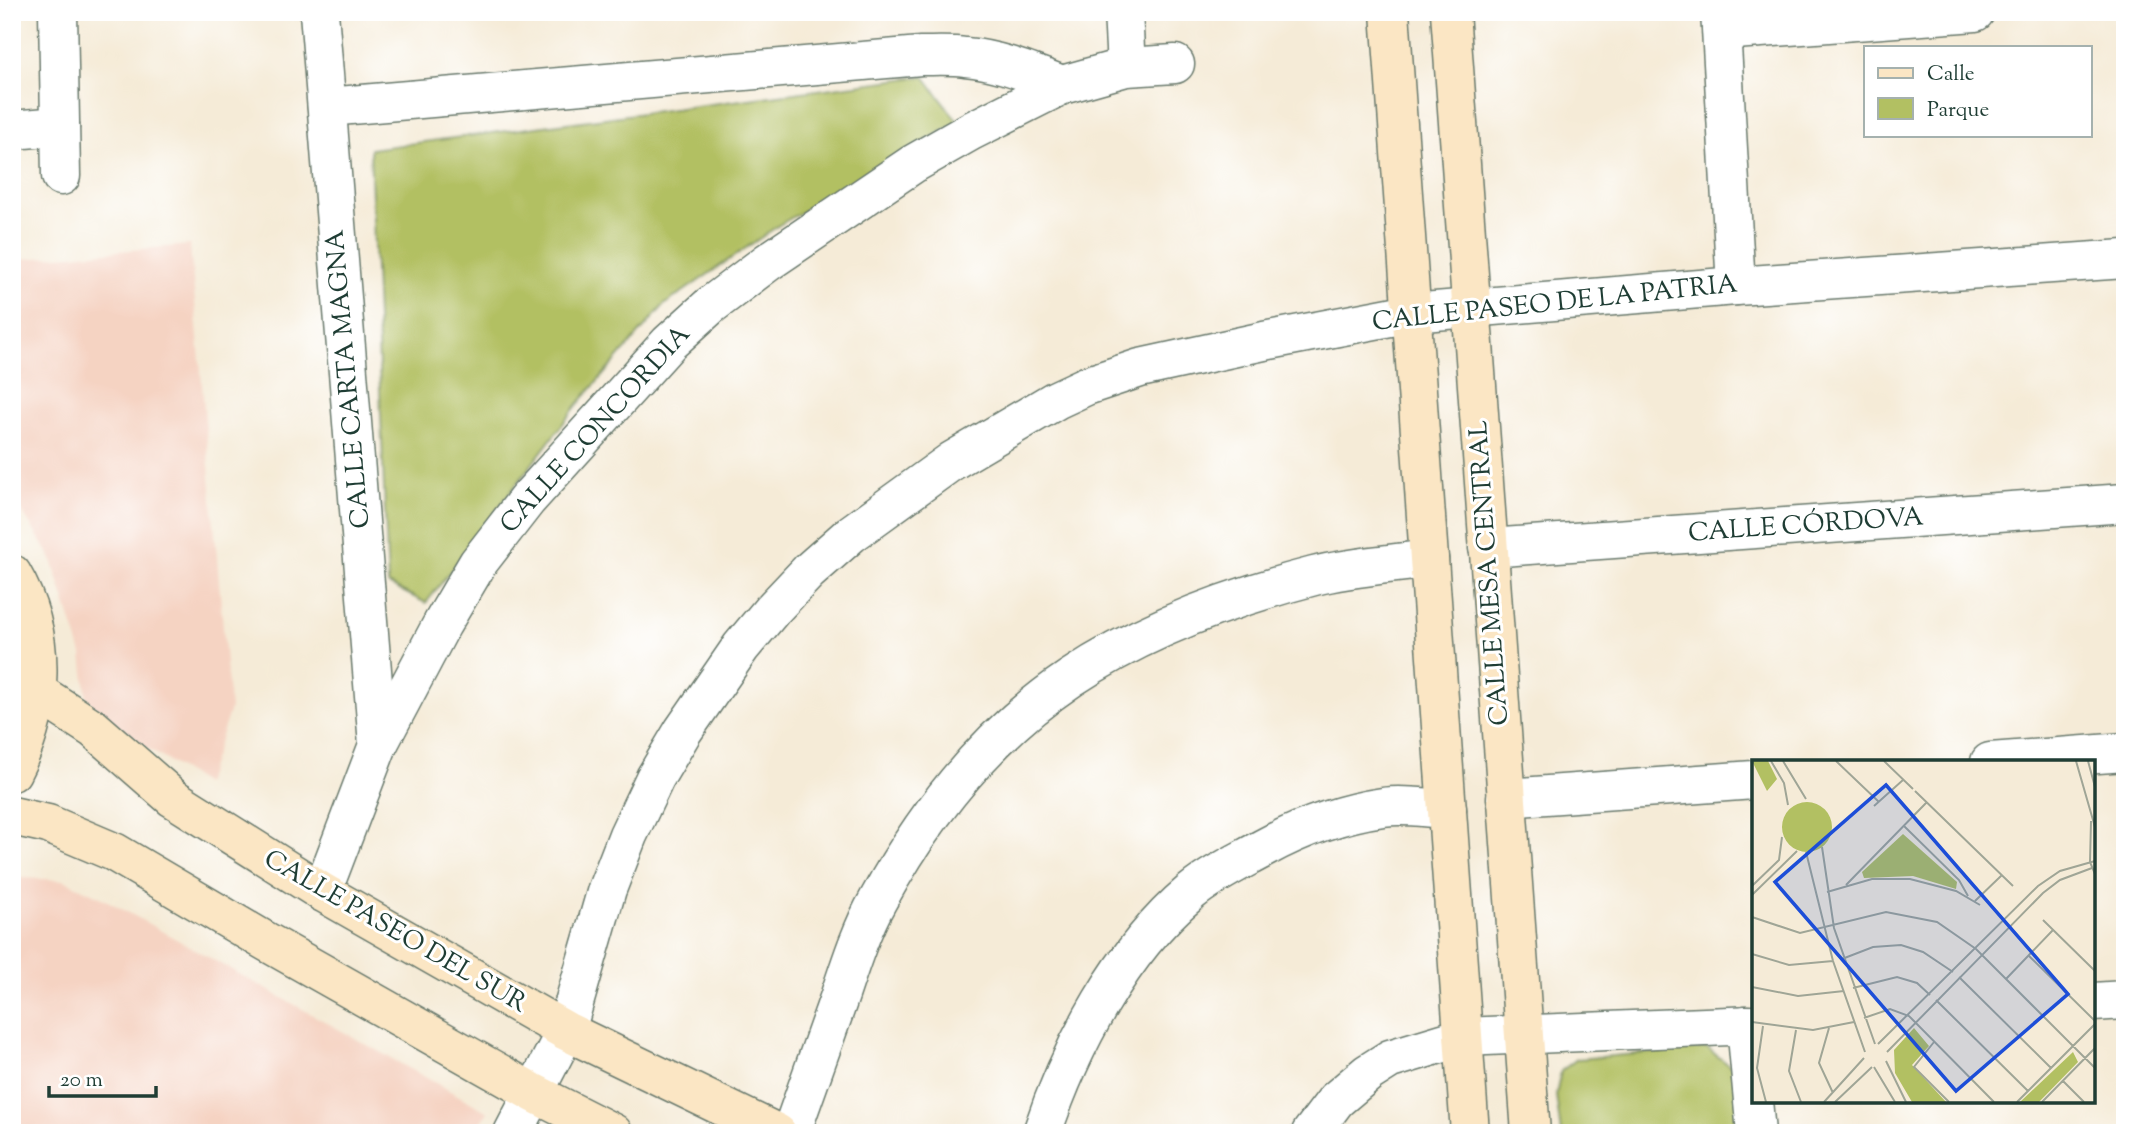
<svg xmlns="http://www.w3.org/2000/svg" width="2137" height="1145" font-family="'Sorts Mill Goudy',serif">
	<rect width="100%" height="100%" fill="#fff"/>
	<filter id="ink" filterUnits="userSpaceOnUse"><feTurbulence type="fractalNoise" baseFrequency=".0143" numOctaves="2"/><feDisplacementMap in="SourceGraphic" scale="14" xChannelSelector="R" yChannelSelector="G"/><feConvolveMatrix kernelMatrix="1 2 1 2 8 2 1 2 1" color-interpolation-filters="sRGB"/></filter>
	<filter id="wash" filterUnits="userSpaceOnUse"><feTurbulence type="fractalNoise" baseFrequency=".00686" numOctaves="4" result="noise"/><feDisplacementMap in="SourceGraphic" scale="28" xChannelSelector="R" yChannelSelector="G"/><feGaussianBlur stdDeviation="1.57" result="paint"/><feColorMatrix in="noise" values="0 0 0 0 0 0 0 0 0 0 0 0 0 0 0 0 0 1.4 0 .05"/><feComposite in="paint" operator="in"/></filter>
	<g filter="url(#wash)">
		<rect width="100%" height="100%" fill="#f5ebd7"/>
		<!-- built -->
		<g fill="#f5d3c2">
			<polygon points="190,245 230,709 205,784 112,726 87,699 82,654 51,557 12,496 12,260"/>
			<polygon points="19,878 64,880 102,898 488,1112 472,1133 12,1133 12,883"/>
		</g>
		<!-- green -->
		<g fill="#b2c062" stroke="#687e4b" stroke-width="2">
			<polygon points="924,76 958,122 779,225 664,305 578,404 426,603 388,584 370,149"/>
			<polygon points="1707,1048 1738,1072 1741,1133 1561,1133 1556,1095 1561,1071 1577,1059"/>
		</g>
	</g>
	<g filter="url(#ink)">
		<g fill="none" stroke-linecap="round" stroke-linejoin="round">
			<defs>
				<g id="street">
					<polyline points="58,12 61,176"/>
					<polyline points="319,12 378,745"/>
					<polyline points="1123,12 1126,67"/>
					<polyline points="1720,12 1736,286"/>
					<polyline points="1722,31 1975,12"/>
					<path d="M327,107L921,56C935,56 951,55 965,57C999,60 1030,73 1062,85"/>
					<polyline points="12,130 60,126"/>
					<polyline points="1488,548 2125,503"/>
					<polyline points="1990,762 2125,752"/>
					<polyline points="1506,798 1754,780"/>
					<polyline points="322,892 378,745 442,624 478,563 527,500 669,343 711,305 768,262 913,164 971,131 1062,85 1126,67 1175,64"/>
					<polyline points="2093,1002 2125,1000"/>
					<polyline points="1746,1025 1756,1133"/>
					<polyline points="513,1133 566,1031 607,889 628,835 655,778 683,731 741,647 772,610 809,571 851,534 952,461 1056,400 1086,386 1140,368 1264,341 1411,313 1736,286 2125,259"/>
					<path d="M791,1133C807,1088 823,1043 839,998C850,965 861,930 878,900C925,814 989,733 1071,678C1144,629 1229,598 1314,576C1348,567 1393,564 1429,559"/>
					<path d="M1042,1133C1071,1046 1121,951 1191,892C1213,874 1239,862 1264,848C1301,828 1341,813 1383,807C1403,804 1426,808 1447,809"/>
					<polyline points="1311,1133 1336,1100 1368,1073 1390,1059 1463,1037 1754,1025"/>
				</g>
				<g id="secondary">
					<polyline points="1390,12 1470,1133"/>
					<polyline points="1450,12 1531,1133"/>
					<path d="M12,574C48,635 44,711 12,772"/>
					<polyline points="37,692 94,729 173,798 322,892 566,1031 777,1133"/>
					<polyline points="12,816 48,824 114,852 267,942 534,1093 613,1133"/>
				</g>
			</defs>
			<!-- street casing -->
			<use href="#street" stroke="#6a7a6d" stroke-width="41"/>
			<!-- secondary casing -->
			<use href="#secondary" stroke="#6a7a6d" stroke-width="41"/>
			<!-- street -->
			<use href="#street" stroke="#fff" stroke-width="38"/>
			<!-- secondary -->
			<use href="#secondary" stroke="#fbe6c4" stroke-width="38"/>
		</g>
	</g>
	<g text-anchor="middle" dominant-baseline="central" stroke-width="6" stroke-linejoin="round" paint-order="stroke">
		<!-- street labels -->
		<g font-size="26" fill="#1f3d34" stroke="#fff">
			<text transform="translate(1555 304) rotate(-6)">CALLE PASEO DE LA PATRIA</text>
			<text transform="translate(349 379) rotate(-95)">CALLE CARTA MAGNA</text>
			<text transform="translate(596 430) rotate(-48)">CALLE CONCORDIA</text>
			<text transform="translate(1806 526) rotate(-4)">CALLE CÓRDOVA</text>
			<text transform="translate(1490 573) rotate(-94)">CALLE MESA CENTRAL</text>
			<text transform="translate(395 932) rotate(30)">CALLE PASEO DEL SUR</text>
		</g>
	</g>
	<!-- overview -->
	<g transform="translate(1752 760)">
		<rect width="343" height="343" fill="#f5ebd7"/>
		<path d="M0,1H16L25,19L15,31ZM30 67a25 25 0 1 1 50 0a25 25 0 1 1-50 0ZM151,74L205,122L204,129L161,116L112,118L110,112ZM162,268L177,286L160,305L194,342H160L143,313L142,290ZM321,292L326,302L287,342H268Z" fill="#b2c062"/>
		<path fill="none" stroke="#9fa596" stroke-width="2" d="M19,1L32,23L36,45M31,1L54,39M84,1L127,42M132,1L161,29M324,1L343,67M336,1L343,27M163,31L261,126M122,46L151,20M339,61L338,102L343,114M152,66L207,120L216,136M70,87L82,168L123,284M54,92L81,201L113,292M94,125L174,43M0,126L27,100L30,77M75,132L120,119H158L204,131L228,145M0,135L45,91M223,141L250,115M0,157L48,173L134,152L185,162L224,189L343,308M291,160L343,211M0,194L37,205L81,201M277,196L343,261M90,199L121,187L149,185L171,192L201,212M207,217L299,308M254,219L301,170M0,227L46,236L92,231M101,228L145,217L165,223L178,235M184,240L276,331M112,258L138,249L157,256L242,342M0,262L61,270L102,262M11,266L5,308L14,342M77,268L67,303L81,333M44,270L37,311L49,342M182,282L162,307L197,342M126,284L286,126L308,111L343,101M135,292L291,133L308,120L340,108M134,301L154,342M122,307L143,342M311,321L332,342M72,342L112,298M83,342L120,307M265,342L343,264M290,342L343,288"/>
		<path fill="#1d4ed8" fill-opacity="0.15" stroke="#1d4ed8" stroke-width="3.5" d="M134,25L316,234L204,331L23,122Z"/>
		<rect width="343" height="343" fill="none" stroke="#1f3d34" stroke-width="3.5"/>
	</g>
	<!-- margin -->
	<rect width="2137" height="1145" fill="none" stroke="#fff" stroke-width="42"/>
	<!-- legend -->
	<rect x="1864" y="46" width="228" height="91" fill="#ffffff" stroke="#a5b1ae" stroke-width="2"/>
	<rect x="1878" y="68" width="35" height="10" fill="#fbe6c4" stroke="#a5b1ae" stroke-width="2"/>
	<text x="1927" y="80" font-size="21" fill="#1f3d34">Calle</text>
	<rect x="1878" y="98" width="35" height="21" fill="#b2c062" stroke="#a5b1ae" stroke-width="2"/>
	<text x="1927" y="116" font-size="21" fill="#1f3d34">Parque</text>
	<!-- scale -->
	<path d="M49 1086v10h107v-10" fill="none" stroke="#1f3d34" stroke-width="3.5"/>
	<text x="60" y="1086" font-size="21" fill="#1f3d34" stroke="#ffffff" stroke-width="5" paint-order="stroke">20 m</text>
</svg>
